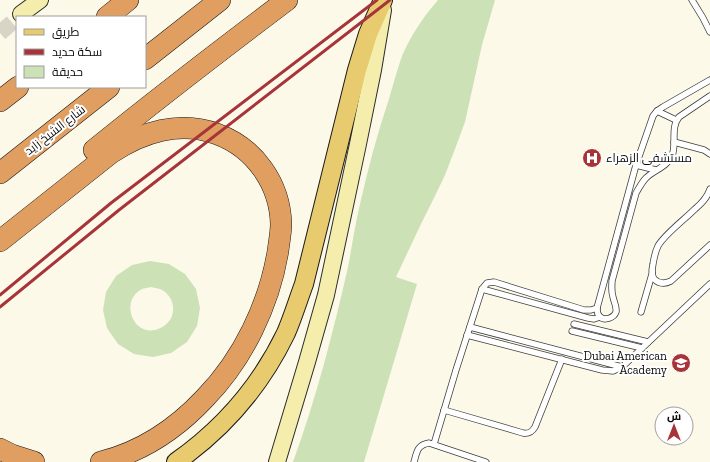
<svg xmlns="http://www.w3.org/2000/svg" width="710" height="462" font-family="'Zilla Slab',Cairo,serif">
	<rect width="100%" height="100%" fill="#fcf9e9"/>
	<!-- green -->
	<g fill="#cde1b7" fill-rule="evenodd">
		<path d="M438,0H495L482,45L465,122L455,149L445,175L433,200L421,224L396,277L417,284L364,462H293C316,399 333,333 348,267C352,246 355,225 360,204C368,169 377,134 389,99C393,85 397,70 402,56C411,35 424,16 438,0Z"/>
		<path d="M150,261L169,264L185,274L196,289L200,308L197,326L187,342L171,353L153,357L134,354L118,344L107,328L103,310L106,292L116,276L132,265ZM151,287C154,288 157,288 160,289C172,294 177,309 170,320C166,325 162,328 155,330C132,335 120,300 142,289C145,288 148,288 151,287Z"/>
	</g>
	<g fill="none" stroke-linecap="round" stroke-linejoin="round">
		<!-- secondary-tunnel -->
		<polyline stroke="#d8d5c7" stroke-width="16" stroke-dasharray="16 8" stroke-linecap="butt" points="0,33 17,18"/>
		<defs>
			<g id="service">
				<polyline points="692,0 703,18 710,32"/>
				<path d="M710,80L663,107L657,111L653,116L636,165L597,308C597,311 598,315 600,317C605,321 614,318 616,312C617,307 614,302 613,297C611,291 612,286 612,281L636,193C639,188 642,182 646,178C654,170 667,167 672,156C677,144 670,128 679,117L710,96"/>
				<polyline points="657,111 676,120"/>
				<polyline points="674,142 704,150 710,154"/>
				<polyline points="636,165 656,170"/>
				<path d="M710,189C707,198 702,203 695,209C685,219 664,235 658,246C655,252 654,258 653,264C652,269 651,274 654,279C659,284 665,284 671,281L710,245"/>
				<polyline points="482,289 588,318 594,319 600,317"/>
				<polyline points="641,312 652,274"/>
				<polyline points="574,324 648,342"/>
				<polyline points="470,327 622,367"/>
				<polyline points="572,331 642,348"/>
				<polyline points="467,335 602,370 613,371 622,367 710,284"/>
				<path d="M444,410L523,433C529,434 532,432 535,427L562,359"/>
				<polyline points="434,444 456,370 482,289 487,283 494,282 584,310 591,310 597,308"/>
				<path d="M414,462C417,452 417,445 429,443L486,462"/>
			</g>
			<g id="secondary">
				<polyline points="21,14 40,0"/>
				<polyline points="277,462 307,362 326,295 358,144 373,70 383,10"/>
			</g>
			<path id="primary" d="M176,462C223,429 261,385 286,333C293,317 298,300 304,284L357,70L368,34L383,0"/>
			<g id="motorway">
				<polyline points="107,17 128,0"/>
				<polyline points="145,59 220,0"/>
				<polyline points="0,101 18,87"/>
				<path d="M94,150C157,99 222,49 287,0"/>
				<polyline points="0,173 109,87"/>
				<path d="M0,241L111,153C142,132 180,120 217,134C255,148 280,184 281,224C281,233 279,242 278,251C269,305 243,359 205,398C177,428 141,452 101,462"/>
				<polyline points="0,449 12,455 34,462"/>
			</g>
		</defs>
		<!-- service casing -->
		<use href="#service" stroke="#3c3c3c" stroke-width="7"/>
		<!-- secondary casing -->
		<use href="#secondary" stroke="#2b2b2b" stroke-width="18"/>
		<!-- primary casing -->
		<use href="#primary" stroke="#1a1a1a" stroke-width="20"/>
		<!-- motorway casing -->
		<use href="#motorway" stroke="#1a1a1a" stroke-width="22"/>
		<!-- service -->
		<use href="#service" stroke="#fff" stroke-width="5.5"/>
		<!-- secondary -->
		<use href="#secondary" stroke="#f4edab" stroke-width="16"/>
		<!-- primary -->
		<use href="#primary" stroke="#e7cb6e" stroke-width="18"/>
		<!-- motorway -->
		<use href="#motorway" stroke="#e19e61" stroke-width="21"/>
		<!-- rail -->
		<g stroke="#a73438" stroke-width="3">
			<polyline points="0,295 111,203 377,0"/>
			<polyline points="0,307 119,210 390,0"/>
		</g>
	</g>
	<!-- icons -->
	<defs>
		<symbol id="hospital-disc" viewBox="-11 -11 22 22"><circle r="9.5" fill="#a73438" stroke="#fff"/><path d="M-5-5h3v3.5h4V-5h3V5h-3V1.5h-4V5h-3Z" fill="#fff"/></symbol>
		<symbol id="school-disc" viewBox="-11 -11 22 22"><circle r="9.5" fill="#a73438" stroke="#fff"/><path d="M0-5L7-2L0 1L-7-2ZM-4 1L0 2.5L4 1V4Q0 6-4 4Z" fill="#fff"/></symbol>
	</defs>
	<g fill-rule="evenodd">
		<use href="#hospital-disc" x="581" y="147" width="22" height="22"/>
		<use href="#school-disc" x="670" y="352" width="22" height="22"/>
	</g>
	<g text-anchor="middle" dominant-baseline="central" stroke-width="4" stroke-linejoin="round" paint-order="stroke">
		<!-- street labels -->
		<g font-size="12" fill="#090909" stroke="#fff">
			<text transform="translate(55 130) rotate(-38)">شارع الشيخ زايد</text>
		</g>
		<!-- poi labels -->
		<g font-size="12" fill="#090909" stroke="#fff" text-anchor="start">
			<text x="606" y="158">مستشفى الزهراء</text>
			<text x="667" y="356" text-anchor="end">Dubai American<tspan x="667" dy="14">Academy</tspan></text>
		</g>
	</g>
	<!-- legend -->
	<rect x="16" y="16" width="130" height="72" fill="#ffffff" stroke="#9d9d9d"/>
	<rect x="24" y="29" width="20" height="6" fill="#e7cb6e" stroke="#9d9d9d"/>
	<text x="52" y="36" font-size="12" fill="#090909">طريق</text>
	<rect x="24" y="49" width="20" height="6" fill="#a73438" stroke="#9d9d9d"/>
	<text x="52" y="56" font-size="12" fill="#090909">سكة حديد</text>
	<rect x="24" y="66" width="20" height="12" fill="#cde1b7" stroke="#9d9d9d"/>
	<text x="52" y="76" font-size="12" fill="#090909">حديقة</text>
	<!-- north arrow -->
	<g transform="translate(674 426)"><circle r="19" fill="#ffffff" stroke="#9d9d9d"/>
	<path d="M0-3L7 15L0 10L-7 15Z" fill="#a73438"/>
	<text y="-6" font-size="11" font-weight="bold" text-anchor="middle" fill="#090909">ش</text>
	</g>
</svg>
